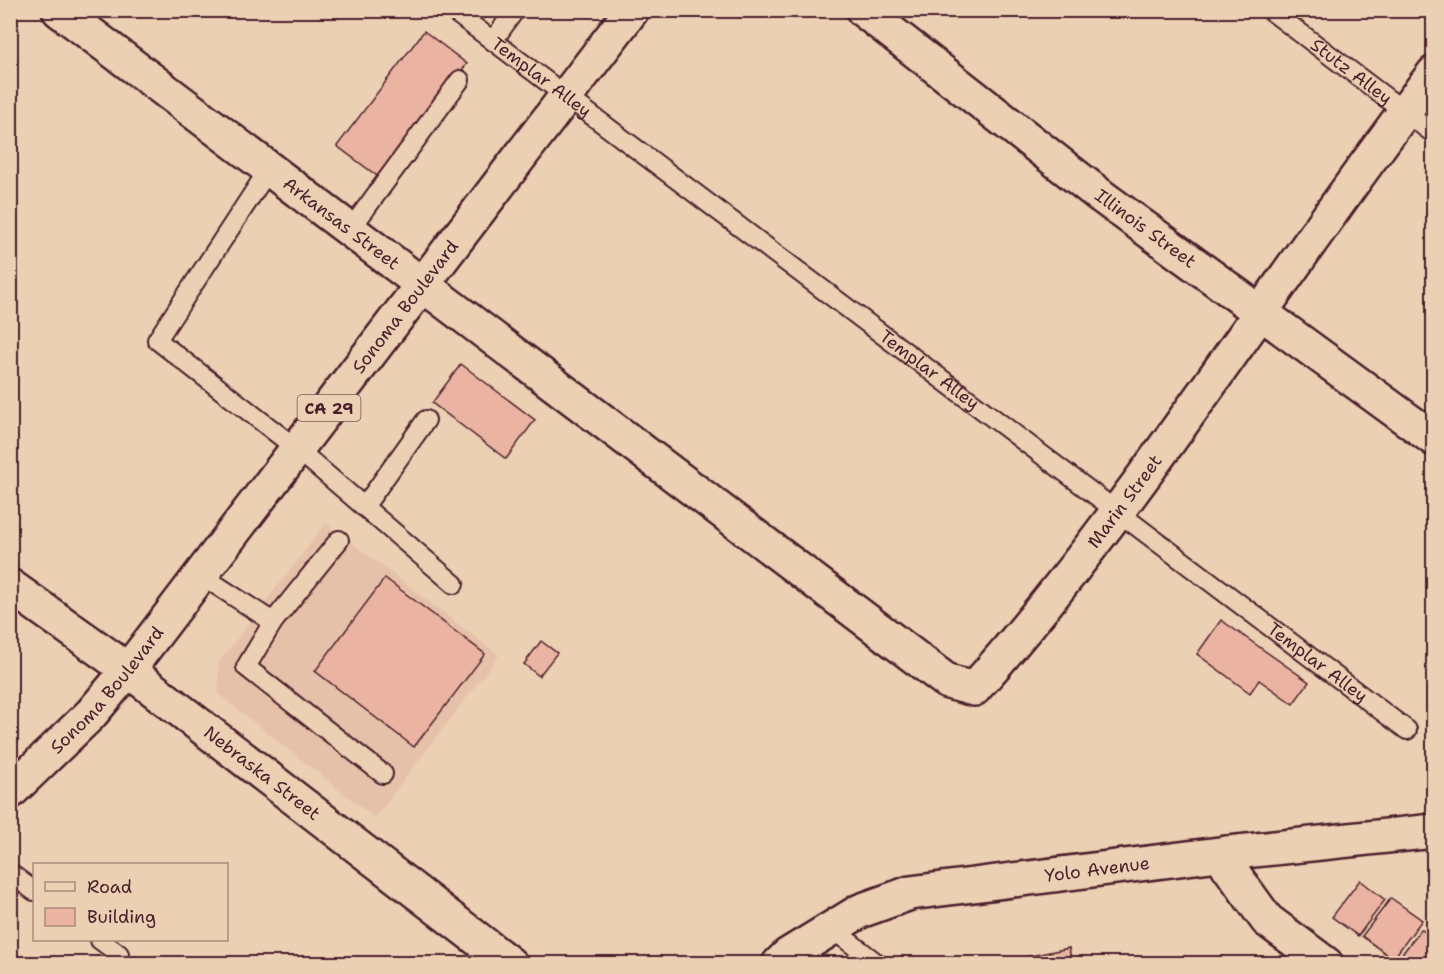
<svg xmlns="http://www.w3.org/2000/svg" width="1444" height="974" font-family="'Shantell Sans',sans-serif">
	<rect width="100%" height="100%" fill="#ecd0b3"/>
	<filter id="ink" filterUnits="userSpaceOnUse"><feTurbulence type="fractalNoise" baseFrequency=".0167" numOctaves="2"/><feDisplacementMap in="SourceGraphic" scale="12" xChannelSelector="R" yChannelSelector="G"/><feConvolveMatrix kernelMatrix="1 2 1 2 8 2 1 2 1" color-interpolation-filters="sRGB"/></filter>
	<g filter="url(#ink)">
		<!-- built -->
		<polygon fill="#e6c1a9" points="326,523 499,655 375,818 218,694 219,662"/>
		<!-- building -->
		<g fill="#ebb4a2" stroke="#4a1f2b" stroke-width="1.5">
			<polygon points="424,31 467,64 380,178 337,146"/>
			<polygon points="461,364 535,420 506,459 432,403"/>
			<polygon points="385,578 485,654 414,747 315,671"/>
			<polygon points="1221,620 1309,682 1293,704 1259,680 1250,693 1197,654"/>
			<polygon points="541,641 557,653 539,676 524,664"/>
			<polygon points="1360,880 1385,900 1358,936 1332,917"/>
			<rect x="1430" y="888" width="4" height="29"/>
			<polygon points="1391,898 1422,920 1393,959 1362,936"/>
			<polygon points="1421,929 1434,939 1434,949 1423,964 1414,964 1402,954"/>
			<polygon points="1069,948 1072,964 992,964"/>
		</g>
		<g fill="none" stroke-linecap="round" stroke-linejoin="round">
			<defs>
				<g id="service">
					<path id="s1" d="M452,10L1407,730"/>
					<path id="s2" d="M1270,10L1434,134"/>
					<polyline points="493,41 515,10"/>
					<polyline points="269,169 157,340 297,449 454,584"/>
					<polyline points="350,230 460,80"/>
					<polyline points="364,507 426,420"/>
					<polyline points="201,575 273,622 246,667 383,774"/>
					<polyline points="273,622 339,540"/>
					<polyline points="10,873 34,891"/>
					<polyline points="831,928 878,964"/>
					<polyline points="100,940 119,954"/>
				</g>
				<g id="minor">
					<path id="s3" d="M59,10L948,682L974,689C1144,497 1278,276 1434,73"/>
					<path id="s4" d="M863,10L1101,196L1434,439"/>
					<polyline points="1227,853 1228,866 1267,920 1326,964"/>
					<path id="s5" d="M779,964L788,955L860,911L910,893L1227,853L1434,831"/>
				</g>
				<g id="tertiary">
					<path id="s6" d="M10,586L128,670L510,964"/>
				</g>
				<g id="primary">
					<path id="s7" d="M10,792L91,714L128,670L632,10"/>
				</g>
			</defs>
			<!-- service casing -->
			<use href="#service" stroke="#4a1f2b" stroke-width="22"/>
			<!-- minor casing -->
			<use href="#minor" stroke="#4a1f2b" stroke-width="38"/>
			<!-- tertiary casing -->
			<use href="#tertiary" stroke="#4a1f2b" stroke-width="38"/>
			<!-- primary casing -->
			<use href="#primary" stroke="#4a1f2b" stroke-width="38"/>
			<!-- service -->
			<use href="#service" stroke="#ecd0b3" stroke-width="18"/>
			<!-- minor -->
			<use href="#minor" stroke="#ecd0b3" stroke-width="33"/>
			<!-- tertiary -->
			<use href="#tertiary" stroke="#ecd0b3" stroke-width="33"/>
			<!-- primary -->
			<use href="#primary" stroke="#ecd0b3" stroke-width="33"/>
		</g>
	</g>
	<g text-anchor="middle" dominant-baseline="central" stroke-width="4.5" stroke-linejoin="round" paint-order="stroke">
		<!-- shield labels -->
		<rect fill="#ecd0b3" stroke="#7b5454" stroke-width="1.5" x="297.5" y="395" width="63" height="26" rx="4.5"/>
		<g font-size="16" font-weight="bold" fill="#4a1f2b">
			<text x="329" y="408">CA 29</text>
		</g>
		<!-- street labels -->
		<g font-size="18" fill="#4a1f2b" stroke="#ecd0b3">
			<text stroke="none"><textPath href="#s2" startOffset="102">Stutz Alley</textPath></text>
			<text stroke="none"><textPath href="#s1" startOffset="112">Templar Alley</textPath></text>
			<text stroke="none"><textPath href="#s3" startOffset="354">Arkansas Street</textPath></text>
			<text stroke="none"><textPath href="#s4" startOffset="357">Illinois Street</textPath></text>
			<text stroke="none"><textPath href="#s7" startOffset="627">Sonoma Boulevard</textPath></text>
			<text stroke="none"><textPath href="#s1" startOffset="598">Templar Alley</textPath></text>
			<text stroke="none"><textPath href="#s3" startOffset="1382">Marin Street</textPath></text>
			<text stroke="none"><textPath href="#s1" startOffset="1084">Templar Alley</textPath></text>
			<text stroke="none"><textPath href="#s7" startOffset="141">Sonoma Boulevard</textPath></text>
			<text stroke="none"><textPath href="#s6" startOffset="314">Nebraska Street</textPath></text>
			<text stroke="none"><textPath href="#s5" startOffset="339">Yolo Avenue</textPath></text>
		</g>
	</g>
	<!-- margin -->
	<rect width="1444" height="974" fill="none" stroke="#ecd0b3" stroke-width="36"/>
	<rect x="18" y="18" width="1408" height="938" fill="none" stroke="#4a1f2b" stroke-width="2" filter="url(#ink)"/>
	<!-- legend -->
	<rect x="33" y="863" width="195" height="78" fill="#ecd0b3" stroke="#ab897d" stroke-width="1.5"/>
	<rect x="45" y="882" width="30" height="9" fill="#ecd0b3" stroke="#ab897d" stroke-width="1.5"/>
	<text x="87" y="893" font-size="18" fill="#4a1f2b">Road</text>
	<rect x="45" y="908" width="30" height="18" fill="#ebb4a2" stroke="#ab897d" stroke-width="1.5"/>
	<text x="87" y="923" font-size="18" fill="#4a1f2b">Building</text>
</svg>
